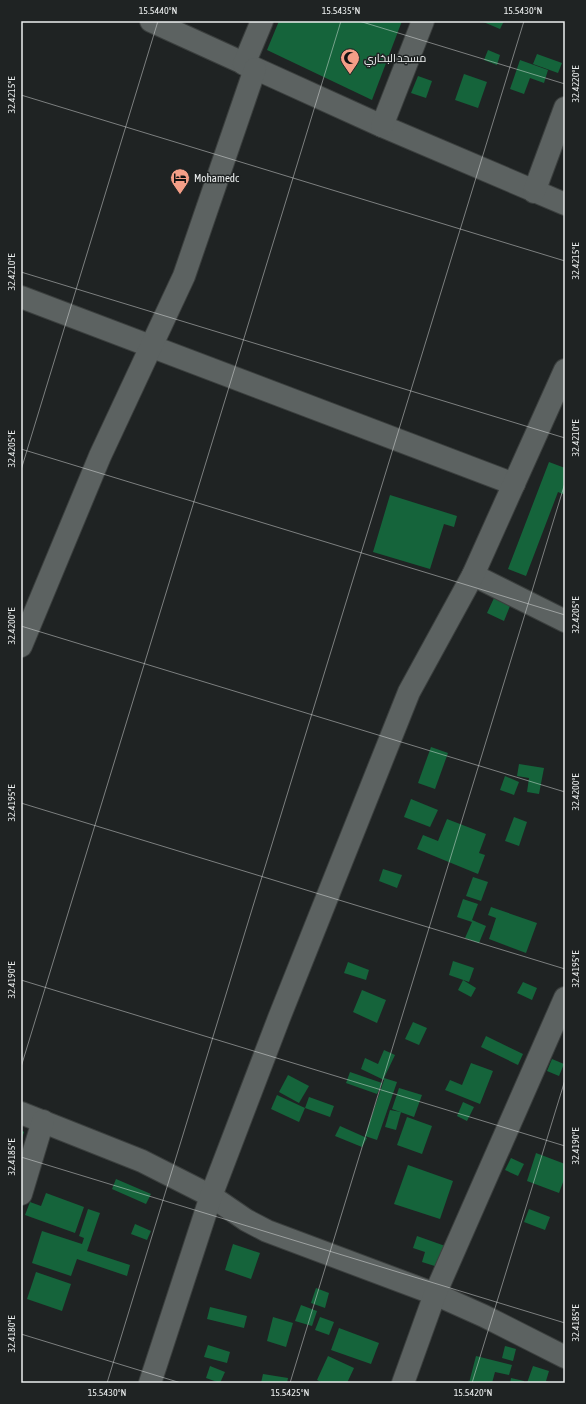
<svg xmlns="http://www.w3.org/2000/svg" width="586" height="1404" font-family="'Asap Condensed',Cairo,sans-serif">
	<rect width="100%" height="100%" fill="#1f2323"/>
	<!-- building -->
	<g fill="#15643b">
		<polygon points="279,21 402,21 372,100 267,50"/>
		<polygon points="481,21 504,21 500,29"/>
		<polygon points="488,50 500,55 497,65 484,60"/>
		<polygon points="537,54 562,63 558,73 533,64"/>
		<polygon points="520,60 548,70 544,83 530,78 524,94 510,89"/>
		<polygon points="464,74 487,82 478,108 455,100"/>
		<polygon points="418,76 432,81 426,98 411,93"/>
		<polygon points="549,462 565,468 565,495 558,492 526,576 508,569"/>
		<polygon points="390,495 457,516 454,527 444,524 430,569 373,552"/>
		<polygon points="494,598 510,606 504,621 487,613"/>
		<polygon points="431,747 448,753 435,789 418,783"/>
		<polygon points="519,764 544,768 539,794 527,792 529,778 517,776"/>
		<polygon points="505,776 519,782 514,795 500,790"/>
		<polygon points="411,799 438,810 430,827 404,817"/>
		<polygon points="514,817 527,822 519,846 505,841"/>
		<polygon points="447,819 486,834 479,853 485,855 478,874 417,849 423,835 438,841"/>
		<polygon points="383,869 402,875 397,888 379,881"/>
		<polygon points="473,877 488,882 481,901 466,896"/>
		<polygon points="463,899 478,904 472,920 486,926 479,943 465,938 472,922 457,917"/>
		<polygon points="491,907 537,923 526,953 489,939 496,918 488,915"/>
		<polygon points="453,961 474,968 469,982 449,975"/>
		<polygon points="348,962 369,970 366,980 344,973"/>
		<polygon points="463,980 476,988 471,997 458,990"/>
		<polygon points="523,982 537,988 532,1000 517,993"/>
		<polygon points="362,990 386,1000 377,1023 353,1012"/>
		<polygon points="413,1022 427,1028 419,1045 405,1039"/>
		<polygon points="486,1036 523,1054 518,1065 481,1047"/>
		<polygon points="384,1050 395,1055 384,1078 397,1082 377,1140 365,1136 384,1080 361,1069 365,1058 378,1064"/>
		<polygon points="552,1059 564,1064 559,1076 547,1071"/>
		<polygon points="471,1063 493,1071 480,1104 445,1090 450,1080 462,1085"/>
		<polygon points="350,1072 382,1083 377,1094 346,1083"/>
		<polygon points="288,1075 309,1086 299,1103 279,1092"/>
		<polygon points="399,1088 422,1095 414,1117 392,1109"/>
		<polygon points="277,1095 305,1108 299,1122 271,1109"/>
		<polygon points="309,1097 334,1106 330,1117 305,1108"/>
		<polygon points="463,1102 474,1107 467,1121 457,1116"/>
		<polygon points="390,1110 401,1112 396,1130 385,1127"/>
		<polygon points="407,1117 432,1126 422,1154 397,1145"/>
		<polygon points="340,1126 367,1138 362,1147 335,1136"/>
		<polygon points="21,1130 24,1132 21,1141"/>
		<polygon points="536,1153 565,1164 565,1177 559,1193 527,1181"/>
		<polygon points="511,1158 524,1164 518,1176 505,1170"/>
		<polygon points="408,1165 453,1181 440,1219 394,1204"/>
		<polygon points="116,1179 151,1194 146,1204 112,1189"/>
		<polygon points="46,1193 84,1207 75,1233 25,1215 30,1202 41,1206"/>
		<polygon points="88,1209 100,1213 87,1251 130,1265 127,1276 77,1259 71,1276 32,1263 42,1231 82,1244 84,1238 79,1236"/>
		<polygon points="529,1209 550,1217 545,1230 524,1222"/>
		<polygon points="135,1224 151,1231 147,1240 131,1234"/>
		<polygon points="417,1236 448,1247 441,1268 422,1262 425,1252 413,1248"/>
		<polygon points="233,1244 260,1253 251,1279 225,1270"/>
		<polygon points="36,1272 71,1284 62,1311 27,1299"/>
		<polygon points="316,1288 329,1293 325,1308 311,1303"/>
		<polygon points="301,1305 317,1311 312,1326 295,1321"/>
		<polygon points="210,1307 247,1316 244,1328 207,1319"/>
		<polygon points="273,1317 293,1323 286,1347 267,1341"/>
		<polygon points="320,1317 334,1322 329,1335 315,1330"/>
		<polygon points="339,1328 379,1343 371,1364 331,1350"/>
		<polygon points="208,1345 230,1352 227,1363 204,1357"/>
		<polygon points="505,1346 516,1349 513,1361 502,1358"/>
		<polygon points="328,1356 354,1368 347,1383 323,1383 317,1380"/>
		<polygon points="476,1356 512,1365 509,1375 495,1372 492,1383 469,1383"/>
		<polygon points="210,1366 225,1372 220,1383 206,1378"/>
		<polygon points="533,1366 549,1371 546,1381 551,1383 527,1383"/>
		<polygon points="263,1374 288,1378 287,1383 261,1383"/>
		<polygon points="511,1378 524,1381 524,1383 510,1383"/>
	</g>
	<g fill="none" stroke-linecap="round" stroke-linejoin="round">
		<defs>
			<g id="minor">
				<polyline points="151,21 382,126 565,204"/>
				<polyline points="244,64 262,21"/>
				<polyline points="382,126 423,21"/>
				<polyline points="534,192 565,108"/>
				<polyline points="21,297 514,484"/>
				<polyline points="473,575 565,621"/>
				<polyline points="21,646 100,456 184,276 255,69"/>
				<polyline points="21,1113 142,1161 211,1196 246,1220 267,1231 435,1294 484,1316 565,1357"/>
				<polyline points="21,1194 43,1121"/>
				<polyline points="150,1383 211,1196 279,1018 409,692 473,575 565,370"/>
				<polyline points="403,1383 435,1294 565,998"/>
			</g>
		</defs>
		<!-- minor casing -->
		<use href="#minor" stroke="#3b3f3e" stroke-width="24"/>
		<!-- minor -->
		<use href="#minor" stroke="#5c6261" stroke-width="22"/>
	</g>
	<!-- ticks -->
	<path fill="none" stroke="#edf0f0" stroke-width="1" stroke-opacity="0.45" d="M359,21L565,84M21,95L565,261M21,272L565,438M21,449L565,615M21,470L158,21M21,626L565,792M21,803L565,969M21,980L565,1146M21,1067L341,21M21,1157L565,1323M21,1334L181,1383M107,1383L524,21M290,1383L565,483M472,1383L565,1080"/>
	<!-- icons -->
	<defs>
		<symbol id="mosque-pin" viewBox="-11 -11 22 30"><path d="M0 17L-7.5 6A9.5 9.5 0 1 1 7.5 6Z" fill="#f49e87" stroke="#1f2323"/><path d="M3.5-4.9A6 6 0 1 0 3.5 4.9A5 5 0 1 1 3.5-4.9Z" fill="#111"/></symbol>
		<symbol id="hotel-pin" viewBox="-11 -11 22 30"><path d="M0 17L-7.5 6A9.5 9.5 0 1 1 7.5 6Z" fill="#f49e87" stroke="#1f2323"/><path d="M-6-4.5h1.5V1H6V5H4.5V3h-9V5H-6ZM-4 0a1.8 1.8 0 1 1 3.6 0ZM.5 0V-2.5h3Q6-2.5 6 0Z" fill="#111"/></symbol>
	</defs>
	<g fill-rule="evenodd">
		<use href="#mosque-pin" x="339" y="47" width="22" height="30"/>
		<use href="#hotel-pin" x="169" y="167" width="22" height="30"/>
	</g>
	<g text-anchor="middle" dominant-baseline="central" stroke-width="3" stroke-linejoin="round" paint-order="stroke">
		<!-- poi labels -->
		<g font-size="11" fill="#edf0f0" stroke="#1f2323" text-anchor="start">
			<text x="364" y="58">مسجد البخاري</text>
			<text x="194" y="178">Mohamedc</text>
		</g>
	</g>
	<!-- border -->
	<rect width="586" height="1404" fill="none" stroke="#1f2323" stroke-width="44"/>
	<rect x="22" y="22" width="542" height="1360" fill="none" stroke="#edf0f0" stroke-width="1.5"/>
	<g font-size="10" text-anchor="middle" fill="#edf0f0">
		<text x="158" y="14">15.5440°N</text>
		<text x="341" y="14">15.5435°N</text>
		<text x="523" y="14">15.5430°N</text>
		<text transform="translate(575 84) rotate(-90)" y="4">32.4220°E</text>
		<text transform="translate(11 95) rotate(-90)" y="4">32.4215°E</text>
		<text transform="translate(575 261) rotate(-90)" y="4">32.4215°E</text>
		<text transform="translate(11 272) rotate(-90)" y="4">32.4210°E</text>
		<text transform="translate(575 438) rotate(-90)" y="4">32.4210°E</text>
		<text transform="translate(11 449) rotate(-90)" y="4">32.4205°E</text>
		<text transform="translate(575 615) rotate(-90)" y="4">32.4205°E</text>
		<text transform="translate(11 626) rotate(-90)" y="4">32.4200°E</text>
		<text transform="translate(575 792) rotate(-90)" y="4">32.4200°E</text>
		<text transform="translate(11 803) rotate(-90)" y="4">32.4195°E</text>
		<text transform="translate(575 969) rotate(-90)" y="4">32.4195°E</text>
		<text transform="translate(11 980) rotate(-90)" y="4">32.4190°E</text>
		<text transform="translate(575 1146) rotate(-90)" y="4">32.4190°E</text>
		<text transform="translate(11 1157) rotate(-90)" y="4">32.4185°E</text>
		<text transform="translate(575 1323) rotate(-90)" y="4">32.4185°E</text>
		<text transform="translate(11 1334) rotate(-90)" y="4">32.4180°E</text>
		<text x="107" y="1396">15.5430°N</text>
		<text x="290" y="1396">15.5425°N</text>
		<text x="473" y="1396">15.5420°N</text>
	</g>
</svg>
